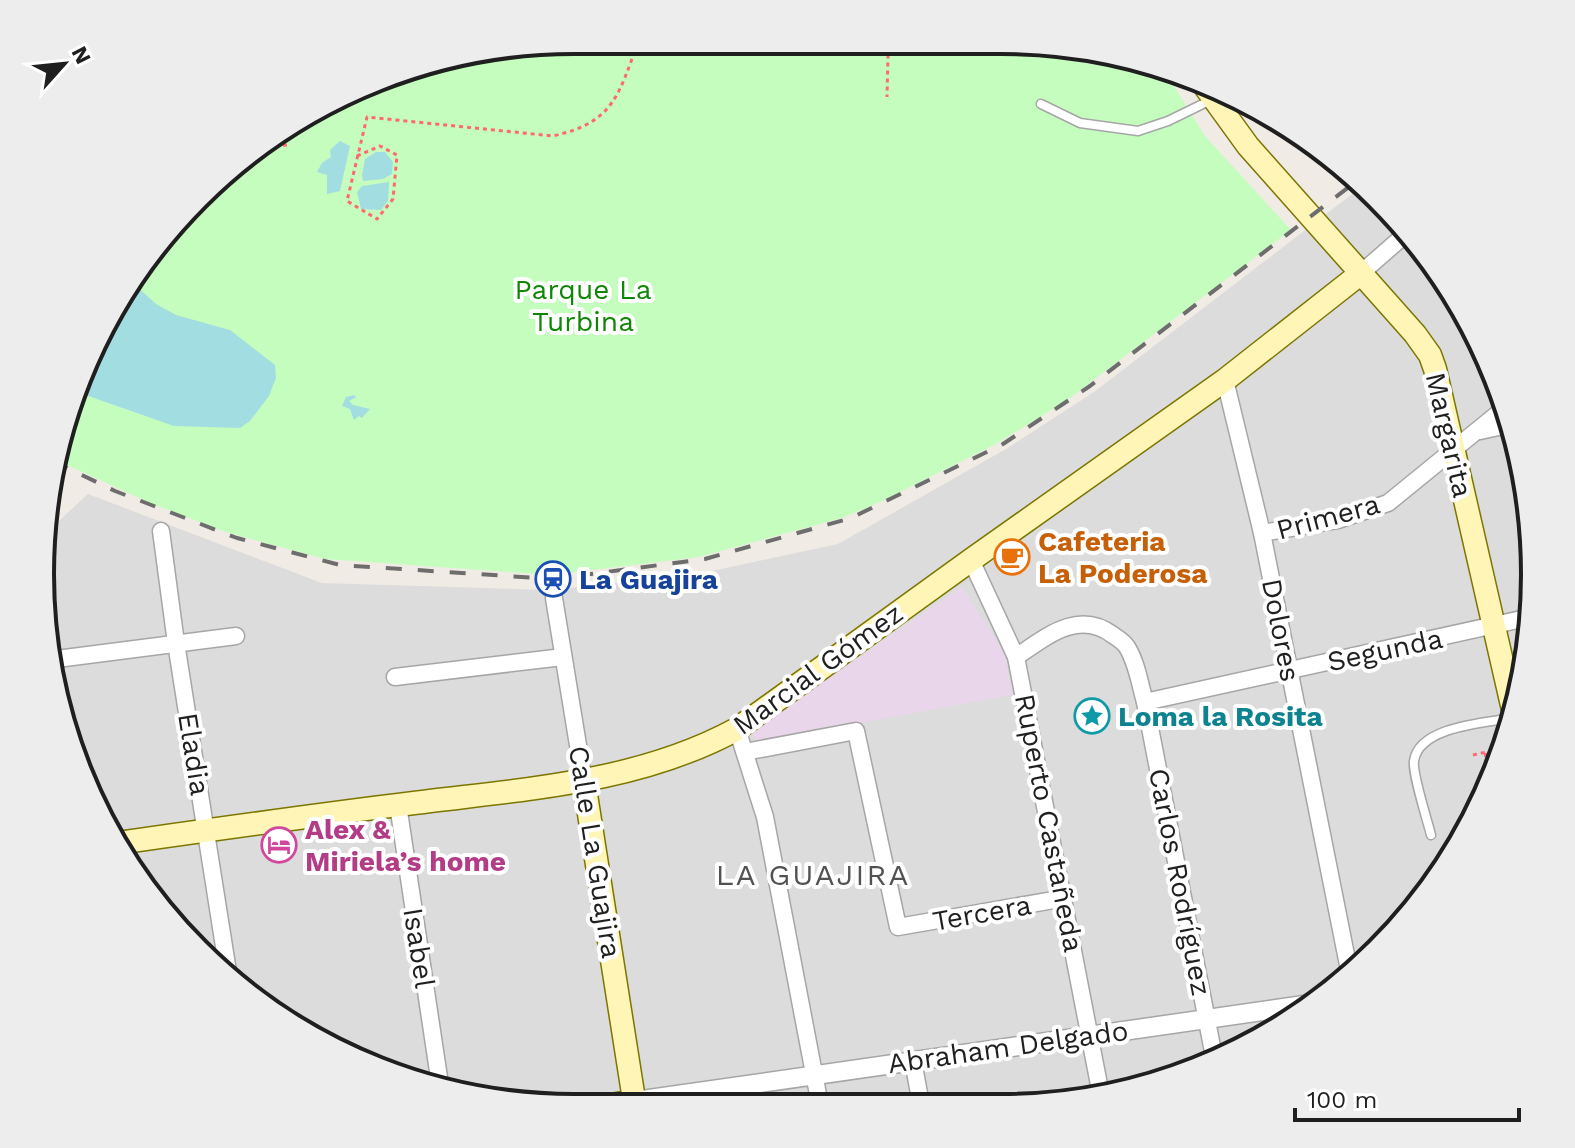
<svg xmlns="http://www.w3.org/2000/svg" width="1575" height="1148" font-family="'Work Sans',sans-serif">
	<rect width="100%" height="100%" fill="#f1ebe5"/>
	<!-- residential -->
	<polygon fill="#dddcdc" points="1360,188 1424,249 1480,337 1517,435 1534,539 1530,643 1507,745 1464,841 1403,926 1326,997 1206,1067 1071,1103 539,1107 435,1090 337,1053 249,997 151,899 80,778 45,643 48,531 88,494 322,583 550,590 698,574 838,544 1006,449 1094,392"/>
	<!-- industrial -->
	<polygon fill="#ead6ea" points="962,587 1005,654 1012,695 756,742 752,730"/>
	<!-- park -->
	<polygon fill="#c5fdbf" points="574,40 1001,40 1139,58 1164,70 1205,136 1291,230 1066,401 996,444 880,502 842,518 699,557 551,575 325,559 229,533 150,503 54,459 95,338 173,222 278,130 435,58"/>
	<!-- water -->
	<g fill="#a2dde1">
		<polygon points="340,141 350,146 340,191 327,194 327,175 317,172 322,163 331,157 330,150"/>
		<polygon points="376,152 385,152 393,162 392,174 383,179 363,181 362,175 365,159"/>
		<polygon points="389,182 388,201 381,210 361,209 357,192 362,186"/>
		<polygon points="132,282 156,304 176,315 230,330 275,365 276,378 269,396 250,421 240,428 174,426 77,392 95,338"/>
		<polygon points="354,395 356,397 349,401 353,405 370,409 362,418 359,416 354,420 350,409 342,406 346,397"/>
	</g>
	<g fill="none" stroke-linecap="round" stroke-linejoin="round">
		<defs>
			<g id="service">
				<polyline points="1041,104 1080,123 1138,131 1168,121 1213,99"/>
				<path d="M1431,835C1427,819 1412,773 1414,761C1419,726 1486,723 1512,718"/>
			</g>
			<g id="minor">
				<polyline points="1360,274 1407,233"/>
				<polyline points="1225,380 1262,533 1350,975"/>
				<polyline points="1480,431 1512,424"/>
				<polyline points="161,531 176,643 229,978"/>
				<polyline points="1262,533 1338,520 1388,503 1506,407"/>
				<polyline points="971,560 1016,657 1101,1095"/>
				<polyline points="554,598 584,782"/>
				<path d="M1016,657C1046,637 1078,609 1113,635C1119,639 1124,642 1127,647C1137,663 1140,685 1145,702L1215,1062"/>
				<polyline points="49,660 236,636"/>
				<polyline points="395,677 563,657"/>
				<polyline points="1145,702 1531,617"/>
				<polyline points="737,729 765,817 820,1105"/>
				<polyline points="745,752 856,731 898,927 1065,898"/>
				<polyline points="398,805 441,1091"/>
				<polyline points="913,1061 921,1104"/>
			</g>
			<polyline id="tertiary" points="635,1101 1318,1003"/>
			<g id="secondary">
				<polyline points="1206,88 1248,146 1415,334 1430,355 1435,369 1514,714"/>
				<polyline points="584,782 635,1106"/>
				<path d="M118,843C217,829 315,815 414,803C524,789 638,783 737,729L971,560L1225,380L1360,274"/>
				<polyline points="604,1106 635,1101"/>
			</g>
		</defs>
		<!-- service casing -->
		<use href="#service" stroke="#a6a6a6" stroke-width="11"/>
		<!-- minor casing -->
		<use href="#minor" stroke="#a6a6a6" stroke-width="19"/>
		<!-- tertiary casing -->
		<use href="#tertiary" stroke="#a6a6a6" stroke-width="21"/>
		<!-- secondary casing -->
		<use href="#secondary" stroke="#7c7500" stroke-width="25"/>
		<!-- path -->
		<g stroke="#ff6771" stroke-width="3" stroke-dasharray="4 4" stroke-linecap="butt">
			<polyline points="881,40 888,56 887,97"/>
			<polyline points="259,146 287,145"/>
			<path d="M357,156L380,146L397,155L393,199L377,219L347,201L367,117L553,136C615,122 618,95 639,40"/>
			<polyline points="1500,731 1504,751"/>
			<polyline points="1485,753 1491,780"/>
			<polyline points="1473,755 1504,748"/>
			<polyline points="1482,793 1486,792"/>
		</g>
		<!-- service -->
		<use href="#service" stroke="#fff" stroke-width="8"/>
		<!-- minor -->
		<use href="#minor" stroke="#fff" stroke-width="16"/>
		<!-- tertiary -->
		<use href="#tertiary" stroke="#fff" stroke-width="18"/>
		<!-- secondary -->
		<use href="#secondary" stroke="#fef5b6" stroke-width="22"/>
		<!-- rail -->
		<polyline stroke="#6d6d6d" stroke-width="4" stroke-dasharray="16 16" stroke-linecap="butt" points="53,461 115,491 237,538 340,565 553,579 705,559 851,518 1003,444 1090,386 1354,183"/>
	</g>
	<!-- icons -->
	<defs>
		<symbol id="cafe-ring" viewBox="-11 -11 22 22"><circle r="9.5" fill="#fff" stroke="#e8710a" stroke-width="1.5"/><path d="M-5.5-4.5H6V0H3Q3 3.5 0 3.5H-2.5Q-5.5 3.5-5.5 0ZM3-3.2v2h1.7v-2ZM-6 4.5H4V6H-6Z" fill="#e8710a"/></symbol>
		<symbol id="station-ring" viewBox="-11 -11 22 22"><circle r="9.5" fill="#fff" stroke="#1a4fb4" stroke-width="1.5"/><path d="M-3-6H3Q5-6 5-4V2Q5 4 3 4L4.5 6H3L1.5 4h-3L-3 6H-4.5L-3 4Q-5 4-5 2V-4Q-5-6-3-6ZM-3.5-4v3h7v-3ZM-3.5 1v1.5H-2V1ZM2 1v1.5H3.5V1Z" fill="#1a4fb4"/></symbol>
		<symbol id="sight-ring" viewBox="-11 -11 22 22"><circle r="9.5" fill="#fff" stroke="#0f9aa8" stroke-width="1.5"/><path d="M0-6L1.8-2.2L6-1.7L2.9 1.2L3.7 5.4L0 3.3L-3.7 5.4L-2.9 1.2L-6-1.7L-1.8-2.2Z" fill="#0f9aa8"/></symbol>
		<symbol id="hotel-ring" viewBox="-11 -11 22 22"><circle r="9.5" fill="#fff" stroke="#d1479c" stroke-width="1.5"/><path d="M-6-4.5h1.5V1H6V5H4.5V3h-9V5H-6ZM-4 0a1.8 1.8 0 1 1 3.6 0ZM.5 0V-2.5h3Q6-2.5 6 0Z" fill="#d1479c"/></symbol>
	</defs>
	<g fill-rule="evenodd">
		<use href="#cafe-ring" x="992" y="537" width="40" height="40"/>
		<use href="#station-ring" x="533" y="559" width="40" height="40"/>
		<use href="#sight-ring" x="1072" y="696" width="40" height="40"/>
		<use href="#hotel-ring" x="259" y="825" width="40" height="40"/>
	</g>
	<g text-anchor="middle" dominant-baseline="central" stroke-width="8" stroke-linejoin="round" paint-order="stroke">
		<!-- park labels -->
		<g font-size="28" fill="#0f8604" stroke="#fff">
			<text x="583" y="289">Parque La<tspan x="583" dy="32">Turbina</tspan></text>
		</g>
		<!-- street labels -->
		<g font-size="28" fill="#1f1f1f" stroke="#fff">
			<text transform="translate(1449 435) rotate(77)">Margarita</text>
			<text transform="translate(1328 517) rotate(-15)">Primera</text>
			<text transform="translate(1281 630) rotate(79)">Dolores</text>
			<text transform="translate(1385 650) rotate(-12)">Segunda</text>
			<text transform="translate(818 669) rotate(-36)">Marcial Gómez</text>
			<text transform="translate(194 754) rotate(81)">Eladia</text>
			<text transform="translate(1049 823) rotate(79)">Ruperto Castañeda</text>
			<text transform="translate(595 852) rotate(81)">Calle La Guajira</text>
			<text transform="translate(1180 882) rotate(79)">Carlos Rodríguez</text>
			<text transform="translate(982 913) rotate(-10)">Tercera</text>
			<text transform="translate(419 948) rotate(81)">Isabel</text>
			<text transform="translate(1008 1047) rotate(-8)">Abraham Delgado</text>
		</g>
		<!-- food labels -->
		<g font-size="28" font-weight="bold" fill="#c56008" stroke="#fff" text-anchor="start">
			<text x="1038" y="541">Cafeteria<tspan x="1038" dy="32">La Poderosa</tspan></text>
		</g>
		<!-- transit labels -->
		<g font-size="28" font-weight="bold" fill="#164399" stroke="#fff" text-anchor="start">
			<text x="579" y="579">La Guajira</text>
		</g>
		<!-- culture labels -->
		<g font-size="28" font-weight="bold" fill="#0d838f" stroke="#fff" text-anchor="start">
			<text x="1118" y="716">Loma la Rosita</text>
		</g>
		<!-- hotel labels -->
		<g font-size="28" font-weight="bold" fill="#b23c85" stroke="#fff" text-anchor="start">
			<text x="305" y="829">Alex &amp;<tspan x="305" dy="32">Miriela’s home</tspan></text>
		</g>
		<!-- neighbourhood labels -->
		<g font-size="30" letter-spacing="2" fill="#525252" stroke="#fff">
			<text x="813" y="874">LA GUAJIRA</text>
		</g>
	</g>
	<!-- crop -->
	<path d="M0 0H1575V1148H0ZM574 54H1001A520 520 0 0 1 1521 574V574A520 520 0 0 1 1001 1094H574A520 520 0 0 1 54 574V574A520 520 0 0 1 574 54Z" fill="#ededed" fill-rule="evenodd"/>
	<path fill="none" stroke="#1f1f1f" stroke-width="4" d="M574 54H1001A520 520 0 0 1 1521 574V574A520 520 0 0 1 1001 1094H574A520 520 0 0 1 54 574V574A520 520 0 0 1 574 54Z"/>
	<!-- north arrow -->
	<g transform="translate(64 64) rotate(63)" stroke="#ffffff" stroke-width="6" paint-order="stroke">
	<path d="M0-6L14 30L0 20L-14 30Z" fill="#1f1f1f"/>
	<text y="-12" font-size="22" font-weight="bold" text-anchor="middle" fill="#1f1f1f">N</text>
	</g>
	<!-- scale -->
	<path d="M1295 1108v12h224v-12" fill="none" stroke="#1f1f1f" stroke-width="4"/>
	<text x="1307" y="1108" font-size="24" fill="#1f1f1f" stroke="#ffffff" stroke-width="6" paint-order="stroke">100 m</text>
</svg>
